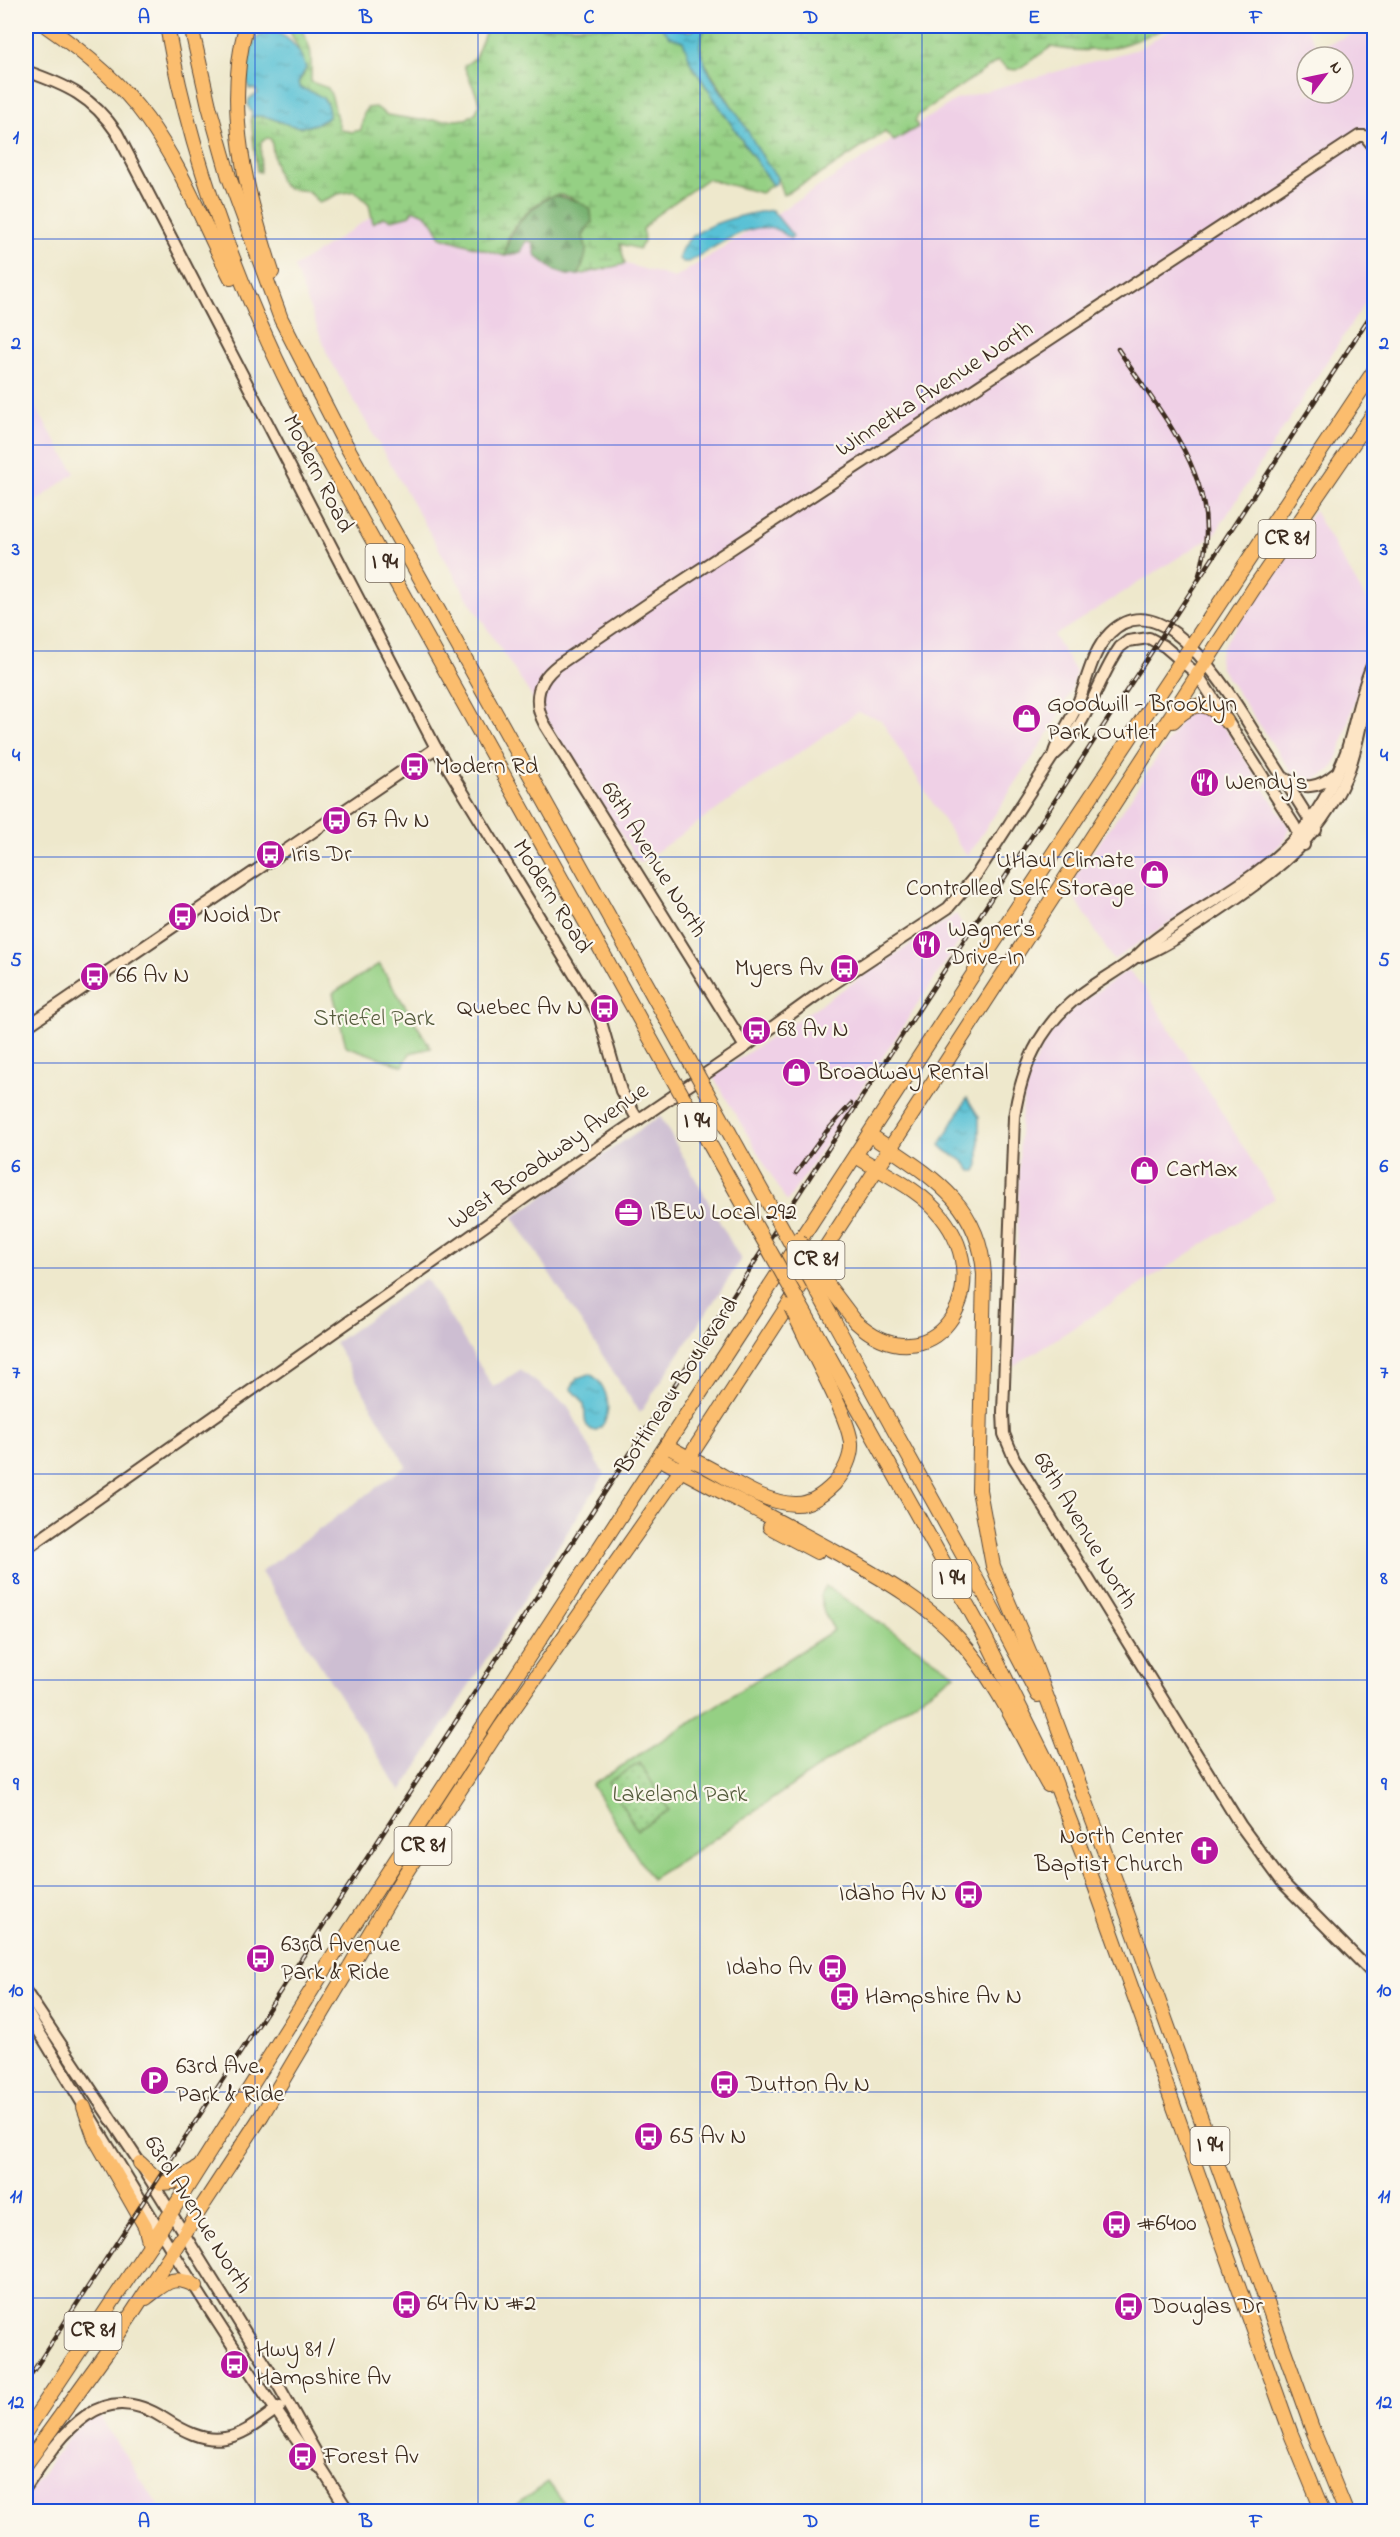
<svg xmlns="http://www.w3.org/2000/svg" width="1400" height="2537" font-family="'Indie Flower',sans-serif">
	<defs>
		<pattern id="forest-firs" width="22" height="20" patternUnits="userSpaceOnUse" patternTransform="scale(1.5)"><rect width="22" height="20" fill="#78b272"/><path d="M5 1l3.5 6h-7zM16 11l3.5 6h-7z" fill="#64915d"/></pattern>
		<pattern id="wetland-marsh" width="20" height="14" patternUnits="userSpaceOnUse" patternTransform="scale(1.5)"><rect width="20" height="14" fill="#95d084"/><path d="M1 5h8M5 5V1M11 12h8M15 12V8" fill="none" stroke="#7ba96b"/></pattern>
		<pattern id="garden-dots" width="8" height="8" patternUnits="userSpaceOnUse" patternTransform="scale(1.5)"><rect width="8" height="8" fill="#95d084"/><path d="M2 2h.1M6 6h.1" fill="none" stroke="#7ba96b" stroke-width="1.8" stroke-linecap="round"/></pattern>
		<pattern id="water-ripples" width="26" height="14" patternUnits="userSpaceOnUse" patternTransform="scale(1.5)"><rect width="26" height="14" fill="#58c1d5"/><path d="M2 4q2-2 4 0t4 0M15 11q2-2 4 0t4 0" fill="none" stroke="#4a9dac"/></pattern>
	</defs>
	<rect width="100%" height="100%" fill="#fbf7ec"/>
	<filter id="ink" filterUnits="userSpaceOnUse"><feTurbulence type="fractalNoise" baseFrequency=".0167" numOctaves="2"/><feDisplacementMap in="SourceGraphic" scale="12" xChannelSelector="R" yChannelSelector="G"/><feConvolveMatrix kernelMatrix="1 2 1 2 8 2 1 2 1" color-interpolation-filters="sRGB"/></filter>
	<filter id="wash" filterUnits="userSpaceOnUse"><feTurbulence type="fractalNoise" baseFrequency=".008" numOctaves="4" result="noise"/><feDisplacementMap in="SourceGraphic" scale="24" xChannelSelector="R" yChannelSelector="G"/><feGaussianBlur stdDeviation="1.35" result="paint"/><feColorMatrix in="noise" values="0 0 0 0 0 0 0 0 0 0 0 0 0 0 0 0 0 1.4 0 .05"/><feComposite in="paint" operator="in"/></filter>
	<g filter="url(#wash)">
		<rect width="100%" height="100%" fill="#eee8cc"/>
		<!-- built -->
		<g fill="#efd0e6" fill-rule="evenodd">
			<path d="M1177,26H1304L1318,47L1374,26V289L1214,535L1054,636L1076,672L1072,688L1054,725L968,855L962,850L881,720L858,712L640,863L468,599L328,356L294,267L399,199L675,278L957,99L1138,49ZM1307,57H1343V93H1307Z"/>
			<polygon points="26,392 75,473 26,509"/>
			<polygon points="1314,511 1374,613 1374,652 1359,686 1338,757 1331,770 1312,781 1305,781 1292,773 1220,667 1219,657 1223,646"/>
			<polygon points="1193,709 1219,719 1289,827 1287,838 1260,864 1113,960 1068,886 1122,811 1184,716"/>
			<polygon points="956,914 966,931 787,1202 713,1076"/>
			<polygon points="1125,972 1130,972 1143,986 1275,1198 1014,1366 1020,1128 1024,1096 1030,1074 1042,1047 1054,1029 1075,1007"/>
			<polygon points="96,2411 158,2505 148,2512 26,2512 26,2496 72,2432"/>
		</g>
		<!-- industrial -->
		<g fill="#cdbed2">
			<polygon points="660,1116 741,1260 640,1413 513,1217"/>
			<polygon points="426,1278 493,1387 520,1370 568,1406 604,1475 401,1792 261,1572 406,1466 335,1343"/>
		</g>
		<!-- forest -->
		<path fill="url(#forest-firs)" stroke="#5a6e48" stroke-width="1.5" d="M553,195L581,202L591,210L592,221L583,237C590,251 584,261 579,275H567L554,270L536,256L532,242L526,241L521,252L505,256C508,227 529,209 553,195Z"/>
		<!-- wetland -->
		<g fill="url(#wetland-marsh)" stroke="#687d51" stroke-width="1.5">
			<path d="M287,26H300C314,54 311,51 311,82L328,88C336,102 334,116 341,130L352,132L361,130L364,112L367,108L376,107L387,115L420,120H456L466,119L476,112L480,103L464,66L475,58L488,26H540L546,28L547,26H661C668,35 683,39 686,44C688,50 688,58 691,64L772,185L761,193L707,179L654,217L643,229L644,242L639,249L620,244L625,264L579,275C584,261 590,251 583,237L592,221L591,210C582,203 565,192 552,196C537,200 518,220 510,233C506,240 506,249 505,256L441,237C433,224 430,212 413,210L410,215L392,220L383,217L373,223L369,204L355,191L338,194L319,203C304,181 294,196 283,185C274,175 274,152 271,139L267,138L261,142L260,172L257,171L251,117C277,110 291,142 328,117L324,100L300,88L298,83L304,74L298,48Z"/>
			<path d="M706,26H1170C1125,45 1102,57 1051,47L1017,70L1008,69L998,61L918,115L915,122L918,127L894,141L885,132L826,171L783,195L777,177L762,159L745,127L706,65L700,51L699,41Z"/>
		</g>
		<!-- park -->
		<g fill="#95d084" stroke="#687d51" stroke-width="1.5">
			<polygon points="379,964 431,1048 410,1053 403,1066 346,1046 333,993"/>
			<polygon points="826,1586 955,1674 705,1845 651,1879 592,1785 834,1630 824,1613 820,1596"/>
			<polygon points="548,2482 570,2511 507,2511"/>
		</g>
		<!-- garden -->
		<polygon fill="url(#garden-dots)" stroke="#687d51" stroke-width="1.5" points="640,1763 669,1810 637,1830 608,1782"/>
		<!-- water -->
		<g fill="url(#water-ripples)" stroke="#4a767a" stroke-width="1.5">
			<path d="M661,26C673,25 682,32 692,31L696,26H706C702,35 698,42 701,52C708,79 731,102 744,125C756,144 762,160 777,177L776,184L772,185L691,64L683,41L669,36Z"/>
			<path d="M274,31C292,39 299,48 306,68L298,83L300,88C317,94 329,95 329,117C290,142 278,110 251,117L252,113L248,106L249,99L258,93L255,89H249C244,76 249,51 256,39C260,34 267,32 274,31Z"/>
			<path d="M772,210L793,236L790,239C763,208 716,247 689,262H683L679,259C682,225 746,214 772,210Z"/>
			<path d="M967,1098L979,1117V1165L976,1171H971C961,1154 949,1157 940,1145Z"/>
			<path d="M589,1374C609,1382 616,1421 595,1431C582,1428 586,1416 584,1405C583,1399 575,1394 571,1388L577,1378Z"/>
		</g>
	</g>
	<g filter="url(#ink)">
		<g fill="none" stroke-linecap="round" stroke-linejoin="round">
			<defs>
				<g id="secondary">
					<path d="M26,71C66,85 92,96 117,133L436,748L599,1015L621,1091L638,1120"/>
					<path d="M1374,661C1360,690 1356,722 1346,752C1335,781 1319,812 1298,835C1255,883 1201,904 1152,942C1145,947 1139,955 1132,960C1115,973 1095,983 1079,996C1038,1028 1022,1067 1014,1117L1003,1412L1004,1434L1014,1458L1241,1826L1283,1883L1374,1975"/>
					<path d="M1053,756C1088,728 1095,683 1120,647L1128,641L1149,638L1164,646L1198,675L1294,825L1304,845"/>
					<path d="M1284,778C1303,790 1318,789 1335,774"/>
					<path d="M1139,957C1165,947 1187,931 1210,916C1269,877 1317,843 1346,777C1360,746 1360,711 1374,681"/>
					<polyline points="26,1027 436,748"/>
					<path d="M745,1047L545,725C532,701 537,681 558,665L655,599L1359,136H1365L1374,147"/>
					<path d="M26,1549L560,1173L745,1047L821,992L948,908L977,874L1053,756C1058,736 1071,722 1078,703C1087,681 1092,651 1110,633C1166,577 1238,708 1262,745C1280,773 1298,801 1316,830"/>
					<polyline points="26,1992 140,2163 280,2388 319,2458 321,2468 349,2512"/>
					<path d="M26,2010C118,2162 209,2318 313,2463L321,2468"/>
					<path d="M26,2487C60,2437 98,2375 165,2419C182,2430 203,2442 225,2438C246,2435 263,2418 280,2407"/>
				</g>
				<g id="highway">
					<path d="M46,26C84,52 120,82 147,119C182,167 204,226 231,278"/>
					<path d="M167,26C193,173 247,310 318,442L669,1072"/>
					<polyline points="191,26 209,106 229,177 281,319 341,436 689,1060"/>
					<path d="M246,26C224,109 246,193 272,272"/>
					<path d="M1173,721C1195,701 1205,700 1226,721"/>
					<path d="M870,1135C925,1173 980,1200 984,1275L979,1490L993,1566L1034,1663L1117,1885L1312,2428L1346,2512"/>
					<path d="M855,1321C930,1390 1001,1290 941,1216C920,1189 884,1174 856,1156"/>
					<polyline points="835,1323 990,1604 1038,1695"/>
					<polyline points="816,1333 985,1637 1048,1764 1095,1886 1291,2434 1323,2512"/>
					<path d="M667,1446C679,1453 690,1459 703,1465C731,1479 762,1503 795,1504C810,1505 824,1494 834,1484C844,1473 852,1457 851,1443C848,1416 816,1361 804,1334"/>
					<path d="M659,1458C718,1491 780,1521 839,1554C881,1578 925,1602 958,1638C997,1681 1020,1734 1048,1785"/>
					<polyline points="770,1527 817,1552"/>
					<polyline points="84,2107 95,2138 145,2226 150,2245"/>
					<polyline points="140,2163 161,2183 173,2182 198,2168"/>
					<path d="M146,2298C165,2284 172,2273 196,2286"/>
					<polyline points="26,2431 160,2230 325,1969 987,953 1374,371"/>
					<polyline points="26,2464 106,2353 262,2115 403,1877 500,1728 681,1470 1254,588 1374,413"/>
				</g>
			</defs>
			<!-- secondary casing -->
			<use href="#secondary" stroke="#564638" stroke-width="14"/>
			<!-- highway casing -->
			<use href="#highway" stroke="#564638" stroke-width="16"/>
			<!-- secondary -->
			<use href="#secondary" stroke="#fde5c5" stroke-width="10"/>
			<!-- highway -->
			<use href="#highway" stroke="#fbbd6e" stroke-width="14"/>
			<defs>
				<g id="rail">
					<path d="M1118,349C1163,418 1228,486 1199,575"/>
					<polyline points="796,1173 826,1132 851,1104"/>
					<polyline points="26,2382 1374,310"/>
				</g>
			</defs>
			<!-- rail casing -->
			<use href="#rail" stroke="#3b2a1e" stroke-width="4.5"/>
			<!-- rail -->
			<use href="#rail" stroke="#fbf7ec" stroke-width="2" stroke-dasharray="7" stroke-linecap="butt"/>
			<defs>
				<g id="highway-bridge">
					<polyline points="689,1060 835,1323"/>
					<polyline points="669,1072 816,1333"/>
					<polyline points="798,1239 830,1288 855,1321"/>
					<polyline points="791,1307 804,1334"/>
				</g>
			</defs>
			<!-- highway-bridge casing -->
			<use href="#highway-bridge" stroke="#564638" stroke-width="16" stroke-linecap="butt"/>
			<!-- highway-bridge -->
			<use href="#highway-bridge" stroke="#fbbd6e" stroke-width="14"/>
		</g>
	</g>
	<!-- grid -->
	<path fill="none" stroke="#1d4ed8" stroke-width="1.5" stroke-opacity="0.55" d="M255,26V2512M478,26V2512M700,26V2512M922,26V2512M1145,26V2512M26,239H1374M26,445H1374M26,651H1374M26,857H1374M26,1063H1374M26,1268H1374M26,1474H1374M26,1680H1374M26,1886H1374M26,2092H1374M26,2298H1374"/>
	<!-- icons -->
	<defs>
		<symbol id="shop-disc" viewBox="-11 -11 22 22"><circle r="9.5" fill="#b5179e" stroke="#fbf7ec"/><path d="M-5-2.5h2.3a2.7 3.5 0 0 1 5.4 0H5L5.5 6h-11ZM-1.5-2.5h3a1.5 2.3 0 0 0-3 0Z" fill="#fff"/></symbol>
		<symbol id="bus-disc" viewBox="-11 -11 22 22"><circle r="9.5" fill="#b5179e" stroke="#fbf7ec"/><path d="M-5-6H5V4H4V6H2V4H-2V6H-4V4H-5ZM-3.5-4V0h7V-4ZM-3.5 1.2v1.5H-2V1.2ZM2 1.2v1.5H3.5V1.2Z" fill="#fff"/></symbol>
		<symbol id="restaurant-disc" viewBox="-11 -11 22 22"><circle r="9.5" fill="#b5179e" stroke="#fbf7ec"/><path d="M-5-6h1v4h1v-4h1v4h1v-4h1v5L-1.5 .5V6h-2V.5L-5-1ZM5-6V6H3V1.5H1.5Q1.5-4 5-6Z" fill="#fff"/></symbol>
		<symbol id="office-disc" viewBox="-11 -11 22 22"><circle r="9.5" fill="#b5179e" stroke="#fbf7ec"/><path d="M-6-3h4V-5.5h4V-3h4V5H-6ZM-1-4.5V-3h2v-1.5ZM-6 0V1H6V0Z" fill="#fff"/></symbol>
		<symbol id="church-disc" viewBox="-11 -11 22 22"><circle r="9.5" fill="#b5179e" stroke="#fbf7ec"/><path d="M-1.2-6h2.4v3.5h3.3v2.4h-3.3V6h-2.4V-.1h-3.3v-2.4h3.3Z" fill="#fff"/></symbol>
		<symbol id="parking-disc" viewBox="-11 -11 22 22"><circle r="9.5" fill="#b5179e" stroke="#fbf7ec"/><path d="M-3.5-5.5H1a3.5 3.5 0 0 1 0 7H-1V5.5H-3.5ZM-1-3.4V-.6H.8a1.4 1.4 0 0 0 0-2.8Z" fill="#fff"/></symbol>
	</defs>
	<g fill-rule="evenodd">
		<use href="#shop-disc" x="1010" y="702" width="33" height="33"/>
		<use href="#bus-disc" x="398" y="750" width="33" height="33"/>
		<use href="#restaurant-disc" x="1188" y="766" width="33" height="33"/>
		<use href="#bus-disc" x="320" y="804" width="33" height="33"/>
		<use href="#bus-disc" x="254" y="838" width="33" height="33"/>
		<use href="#shop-disc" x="1138" y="858" width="33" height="33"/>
		<use href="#bus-disc" x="166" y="900" width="33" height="33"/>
		<use href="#restaurant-disc" x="910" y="928" width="33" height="33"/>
		<use href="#bus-disc" x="828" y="952" width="33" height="33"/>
		<use href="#bus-disc" x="78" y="960" width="33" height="33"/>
		<use href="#bus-disc" x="588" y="992" width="33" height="33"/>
		<use href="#bus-disc" x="740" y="1014" width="33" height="33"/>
		<use href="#shop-disc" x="780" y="1056" width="33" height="33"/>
		<use href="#shop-disc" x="1128" y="1154" width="33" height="33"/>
		<use href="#office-disc" x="612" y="1196" width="33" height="33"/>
		<use href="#church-disc" x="1188" y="1834" width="33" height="33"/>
		<use href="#bus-disc" x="952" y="1878" width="33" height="33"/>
		<use href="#bus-disc" x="244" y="1942" width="33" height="33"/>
		<use href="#bus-disc" x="816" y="1952" width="33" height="33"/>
		<use href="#bus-disc" x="828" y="1980" width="33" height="33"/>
		<use href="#parking-disc" x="138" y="2064" width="33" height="33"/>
		<use href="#bus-disc" x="708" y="2068" width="33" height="33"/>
		<use href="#bus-disc" x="632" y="2120" width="33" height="33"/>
		<use href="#bus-disc" x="1100" y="2208" width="33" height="33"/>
		<use href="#bus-disc" x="390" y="2288" width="33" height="33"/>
		<use href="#bus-disc" x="1112" y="2290" width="33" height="33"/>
		<use href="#bus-disc" x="218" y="2348" width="33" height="33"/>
		<use href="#bus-disc" x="286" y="2440" width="33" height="33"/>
	</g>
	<g text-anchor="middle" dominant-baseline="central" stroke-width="4.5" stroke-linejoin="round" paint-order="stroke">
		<!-- shield labels -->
		<g fill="#fbf7ec" stroke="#75685c" stroke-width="1.5">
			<rect x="1258.5" y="520" width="57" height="38" rx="4.5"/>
			<rect x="365.5" y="544" width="39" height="38" rx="4.5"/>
			<rect x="677.5" y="1103" width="39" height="38" rx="4.5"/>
			<rect x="787.5" y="1241" width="57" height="38" rx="4.5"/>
			<rect x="932.5" y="1560" width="39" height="38" rx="4.5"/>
			<rect x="394.5" y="1827" width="57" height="38" rx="4.5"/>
			<rect x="1190.5" y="2127" width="39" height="38" rx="4.5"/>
			<rect x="64.5" y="2312" width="57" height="38" rx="4.5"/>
		</g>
		<g font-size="22" font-weight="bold" fill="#3b2a1e">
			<text x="1287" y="539">CR 81</text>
			<text x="385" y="563">I 94</text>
			<text x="697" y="1122">I 94</text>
			<text x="816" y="1260">CR 81</text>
			<text x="952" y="1579">I 94</text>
			<text x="423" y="1846">CR 81</text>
			<text x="1210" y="2146">I 94</text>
			<text x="93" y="2331">CR 81</text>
		</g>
		<!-- street labels -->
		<g font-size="24" fill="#3b2a1e" stroke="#fbf7ec">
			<text transform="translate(935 390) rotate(-33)">Winnetka Avenue North</text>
			<text transform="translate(317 474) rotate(63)">Modern Road</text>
			<text transform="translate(653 860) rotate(58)">68th Avenue North</text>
			<text transform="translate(551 897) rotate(58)">Modern Road</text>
			<text transform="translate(549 1157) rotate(-35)">West Broadway Avenue</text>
			<text transform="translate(678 1386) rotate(-57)">Bottineau Boulevard</text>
			<text transform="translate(1084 1531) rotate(59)">68th Avenue North</text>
			<text transform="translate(197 2215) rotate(58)">63rd Avenue North</text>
		</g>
		<!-- poi labels -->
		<g font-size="24" fill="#3b2a1e" stroke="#fbf7ec" text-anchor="start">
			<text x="1047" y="705">Goodwill - Brooklyn<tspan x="1047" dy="28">Park Outlet</tspan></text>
			<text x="435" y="767">Modern Rd</text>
			<text x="1225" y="783">Wendy's</text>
			<text x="357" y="821">67 Av N</text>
			<text x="291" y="855">Iris Dr</text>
			<text x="1134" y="861" text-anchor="end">UHaul Climate<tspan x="1134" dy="28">Controlled Self Storage</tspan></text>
			<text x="203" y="916">Noid Dr</text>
			<text x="948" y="930">Wagner's<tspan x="948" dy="28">Drive-In</tspan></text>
			<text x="823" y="969" text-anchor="end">Myers Av</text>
			<text x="116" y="976">66 Av N</text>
			<text x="583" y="1008" text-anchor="end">Quebec Av N</text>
			<text x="777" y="1030">68 Av N</text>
			<text x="817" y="1073">Broadway Rental</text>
			<text x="1166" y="1170">CarMax</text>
			<text x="650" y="1213">IBEW Local 292</text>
			<text x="1183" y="1837" text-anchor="end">North Center<tspan x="1183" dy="28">Baptist Church</tspan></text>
			<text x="947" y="1894" text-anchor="end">Idaho Av N</text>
			<text x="281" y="1945">63rd Avenue<tspan x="281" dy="28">Park &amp; Ride</tspan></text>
			<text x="812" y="1968" text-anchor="end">Idaho Av</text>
			<text x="865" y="1997">Hampshire Av N</text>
			<text x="176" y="2067">63rd Ave.<tspan x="176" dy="28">Park &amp; Ride</tspan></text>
			<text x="746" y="2085">Dutton Av N</text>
			<text x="670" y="2137">65 Av N</text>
			<text x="1137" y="2224">#6400</text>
			<text x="427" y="2304">64 Av N #2</text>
			<text x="1149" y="2307">Douglas Dr</text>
			<text x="256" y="2350">Hwy 81 /<tspan x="256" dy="28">Hampshire Av</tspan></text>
			<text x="324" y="2457">Forest Av</text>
		</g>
		<!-- park labels -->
		<g font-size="24" fill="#565c3d" stroke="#fbf7ec">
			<text x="374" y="1019">Striefel Park</text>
			<text x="680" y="1795">Lakeland Park</text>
		</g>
	</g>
	<!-- margin -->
	<rect width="1400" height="2537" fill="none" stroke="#fbf7ec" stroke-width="66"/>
	<!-- north arrow -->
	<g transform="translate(1325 75) rotate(58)"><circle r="28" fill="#fbf7ec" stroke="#aea59a" stroke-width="1.5"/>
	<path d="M0-4.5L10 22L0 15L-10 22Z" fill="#b5179e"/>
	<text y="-9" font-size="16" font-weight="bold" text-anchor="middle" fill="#3b2a1e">N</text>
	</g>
	<rect x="33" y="33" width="1334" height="2471" fill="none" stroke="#1d4ed8" stroke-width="2"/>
	<g font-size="20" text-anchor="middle" font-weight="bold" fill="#1d4ed8">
		<text x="144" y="23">A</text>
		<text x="366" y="23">B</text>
		<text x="589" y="23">C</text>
		<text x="811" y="23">D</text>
		<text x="1034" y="23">E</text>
		<text x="1256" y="23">F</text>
		<text x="16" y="143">1</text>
		<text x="1384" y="143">1</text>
		<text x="16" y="349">2</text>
		<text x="1384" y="349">2</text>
		<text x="16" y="555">3</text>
		<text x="1384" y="555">3</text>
		<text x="16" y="761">4</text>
		<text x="1384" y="761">4</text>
		<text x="16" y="966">5</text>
		<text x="1384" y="966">5</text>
		<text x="16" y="1172">6</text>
		<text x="1384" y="1172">6</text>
		<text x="16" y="1378">7</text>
		<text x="1384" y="1378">7</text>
		<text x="16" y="1584">8</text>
		<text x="1384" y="1584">8</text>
		<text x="16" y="1790">9</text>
		<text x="1384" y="1790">9</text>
		<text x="16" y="1996">10</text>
		<text x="1384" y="1996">10</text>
		<text x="16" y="2202">11</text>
		<text x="1384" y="2202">11</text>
		<text x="16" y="2408">12</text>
		<text x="1384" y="2408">12</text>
		<text x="144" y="2527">A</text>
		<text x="366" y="2527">B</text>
		<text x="589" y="2527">C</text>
		<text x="811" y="2527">D</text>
		<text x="1034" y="2527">E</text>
		<text x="1256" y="2527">F</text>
	</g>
</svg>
